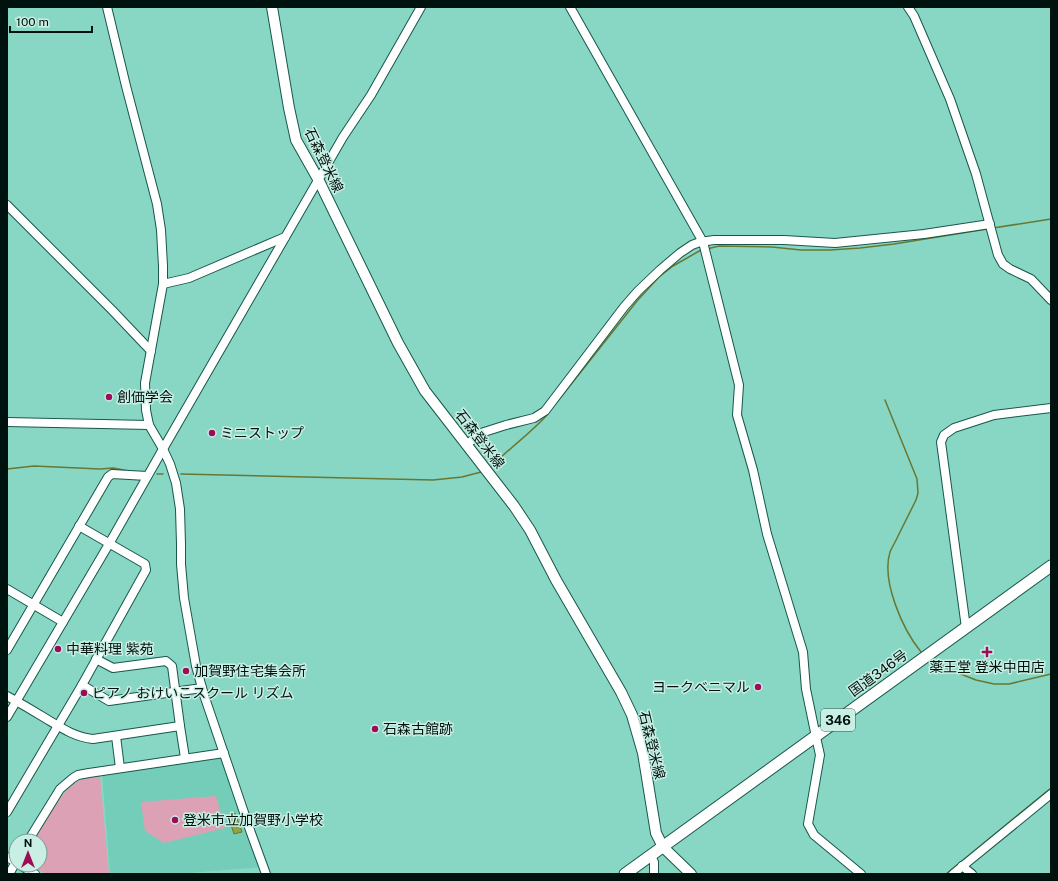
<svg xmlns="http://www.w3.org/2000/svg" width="1058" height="881" font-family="'Public Sans','Noto Sans JP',sans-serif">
	<rect width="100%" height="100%" fill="#88d7c4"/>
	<!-- built -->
	<polygon fill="#74cdb8" points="220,756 261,867 176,874 110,874 102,774"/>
	<!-- green -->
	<g fill="#dda1b5">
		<path d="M100,776L109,874H46L30,865H40V841H34C44,824 61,789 79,781C85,778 93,777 100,776Z"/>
		<polygon points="216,796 225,828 164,843 145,831 141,802"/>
	</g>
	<!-- water -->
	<polygon fill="#94a342" stroke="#687832" points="235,813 242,832 234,834 228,816"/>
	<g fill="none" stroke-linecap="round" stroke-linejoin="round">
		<!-- stream -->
		<g stroke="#687832" stroke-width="1.5">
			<polyline points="993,228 1051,219"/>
			<polyline points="707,249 719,246 772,247 801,250 830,250 860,248 894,244 987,229"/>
			<path d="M885,400L917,479L918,493L916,500C910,512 904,524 898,536C896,541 892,547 890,552C881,581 903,630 921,652"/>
			<polyline points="557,402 637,301 659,277 673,266 701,250"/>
			<path d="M491,467C509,448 530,434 547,415"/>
			<polyline points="7,469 34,466 100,469 113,468 129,471"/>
			<polyline points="157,474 163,474"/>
			<polyline points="181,474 433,480 462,477 481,472"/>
			<polyline points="931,661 935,661 948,669 976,680 994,684 1009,684 1051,674"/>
			<polyline points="946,874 1051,788"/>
		</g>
		<defs>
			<g id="minor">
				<polyline points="107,7 126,86 157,204 161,230 163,266 163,284 145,383 146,410 149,425 163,449 170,464 176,483 180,509 181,544 181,564 184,598 196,666 204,695 251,833 266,874"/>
				<polyline points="570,7 703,242 739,385 737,415 753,470 767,534 803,652 806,689 816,737 820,755 808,824 814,835 861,874"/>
				<polyline points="908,7 914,16 950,99 976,174 998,255 1003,264 1010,269 1031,279 1051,300"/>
				<polyline points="7,205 112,310 151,351"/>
				<polyline points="163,284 189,278 285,237"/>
				<polyline points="7,422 149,425"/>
				<polyline points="466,445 481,433 506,425 534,418 545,411 624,307 638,291 660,270 680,253 692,245 700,242 714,240 784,240 835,243 924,234 990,224"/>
				<polyline points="7,589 63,622"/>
				<polyline points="966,628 941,442 944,435 954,428 994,415 1051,408"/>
				<polyline points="7,650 108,477 112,474 147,476"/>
				<polyline points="96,659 113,668 166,661 172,666 180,726"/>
				<polyline points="82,685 109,701 202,688"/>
				<path d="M7,696C20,703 32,710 45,718C60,727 74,737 93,739L180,726L185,758"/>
				<polyline points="7,717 109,544 163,449 343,137 371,95 421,7"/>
				<polyline points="116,736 120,768"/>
				<polyline points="7,812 82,685 146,570 145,564 79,526"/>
				<polyline points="28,841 60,789 73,778 78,775 89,773 224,753"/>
				<polyline points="651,856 654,862 654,874"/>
				<polyline points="7,857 16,862"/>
				<polyline points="20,865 35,874"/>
				<polyline points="962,866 972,874"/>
				<polyline points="9,874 16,862"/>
				<polyline points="953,874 1051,794"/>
			</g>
			<polyline id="major" points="272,7 289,108 296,140 318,179 398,343 425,391 514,506 530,530 556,580 621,692 632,715 643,753 656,833 663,847 691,874"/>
			<polyline id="highway" points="625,874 1051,566"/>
		</defs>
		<!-- minor casing -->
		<use href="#minor" stroke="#18574b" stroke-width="10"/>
		<!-- major casing -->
		<use href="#major" stroke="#18574b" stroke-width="12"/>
		<!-- highway casing -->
		<use href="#highway" stroke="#18574b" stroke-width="13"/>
		<!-- minor -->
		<use href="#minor" stroke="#fff" stroke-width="8"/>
		<!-- major -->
		<use href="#major" stroke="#fff" stroke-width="10"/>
		<!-- highway -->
		<use href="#highway" stroke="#fff" stroke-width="11"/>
	</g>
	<!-- markers -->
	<g fill="#9d0c58" stroke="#c9efe5" stroke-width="1.5">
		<circle cx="109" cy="397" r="4"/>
		<circle cx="212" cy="433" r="4"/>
		<circle cx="58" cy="649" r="4"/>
		<path d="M985 646h4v4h4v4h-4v4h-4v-4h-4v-4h4z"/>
		<circle cx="186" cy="671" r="4"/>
		<circle cx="758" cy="687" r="4"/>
		<circle cx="84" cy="693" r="4"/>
		<circle cx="375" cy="729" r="4"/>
		<circle cx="175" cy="820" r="4"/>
	</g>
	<g text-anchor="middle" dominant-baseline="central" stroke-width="3" stroke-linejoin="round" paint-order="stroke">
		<!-- shield labels -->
		<rect fill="#c9efe5" stroke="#3c544e" stroke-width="1" x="821" y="709" width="34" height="22" rx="3"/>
		<g font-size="13" font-weight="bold" fill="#00120d">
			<text x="838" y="720">346</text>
		</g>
		<!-- street labels -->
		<g font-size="14" fill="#00120d" stroke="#c9efe5">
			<text transform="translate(324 160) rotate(64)">石森登米線</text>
			<text transform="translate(480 439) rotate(52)">石森登米線</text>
			<text transform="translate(878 673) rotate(-36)">国道346号</text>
			<text transform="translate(652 745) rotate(76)">石森登米線</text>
		</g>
		<!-- poi labels -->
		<g font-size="14" fill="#00120d" stroke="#c9efe5" text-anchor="start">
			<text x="117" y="397">創価学会</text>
			<text x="220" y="433">ミニストップ</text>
			<text x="66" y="649">中華料理 紫苑</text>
			<text x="987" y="667" text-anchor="middle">薬王堂 登米中田店</text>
			<text x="194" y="671">加賀野住宅集会所</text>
			<text x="750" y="687" text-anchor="end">ヨークベニマル</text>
			<text x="92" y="693">ピアノ おけいこスクール リズム</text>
			<text x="383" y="729">石森古館跡</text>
			<text x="183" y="820">登米市立加賀野小学校</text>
		</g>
	</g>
	<!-- border -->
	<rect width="1058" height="881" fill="none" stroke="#00120d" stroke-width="16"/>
	<!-- north arrow -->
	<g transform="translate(28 853)"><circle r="19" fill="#c9efe5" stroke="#79978f"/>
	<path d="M0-3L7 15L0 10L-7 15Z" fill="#9d0c58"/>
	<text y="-6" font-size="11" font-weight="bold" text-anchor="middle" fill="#00120d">N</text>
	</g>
	<!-- scale -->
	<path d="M10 26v6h82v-6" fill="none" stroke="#00120d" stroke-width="2"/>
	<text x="16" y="26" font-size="12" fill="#00120d" stroke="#c9efe5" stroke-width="3" paint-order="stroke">100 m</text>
</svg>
